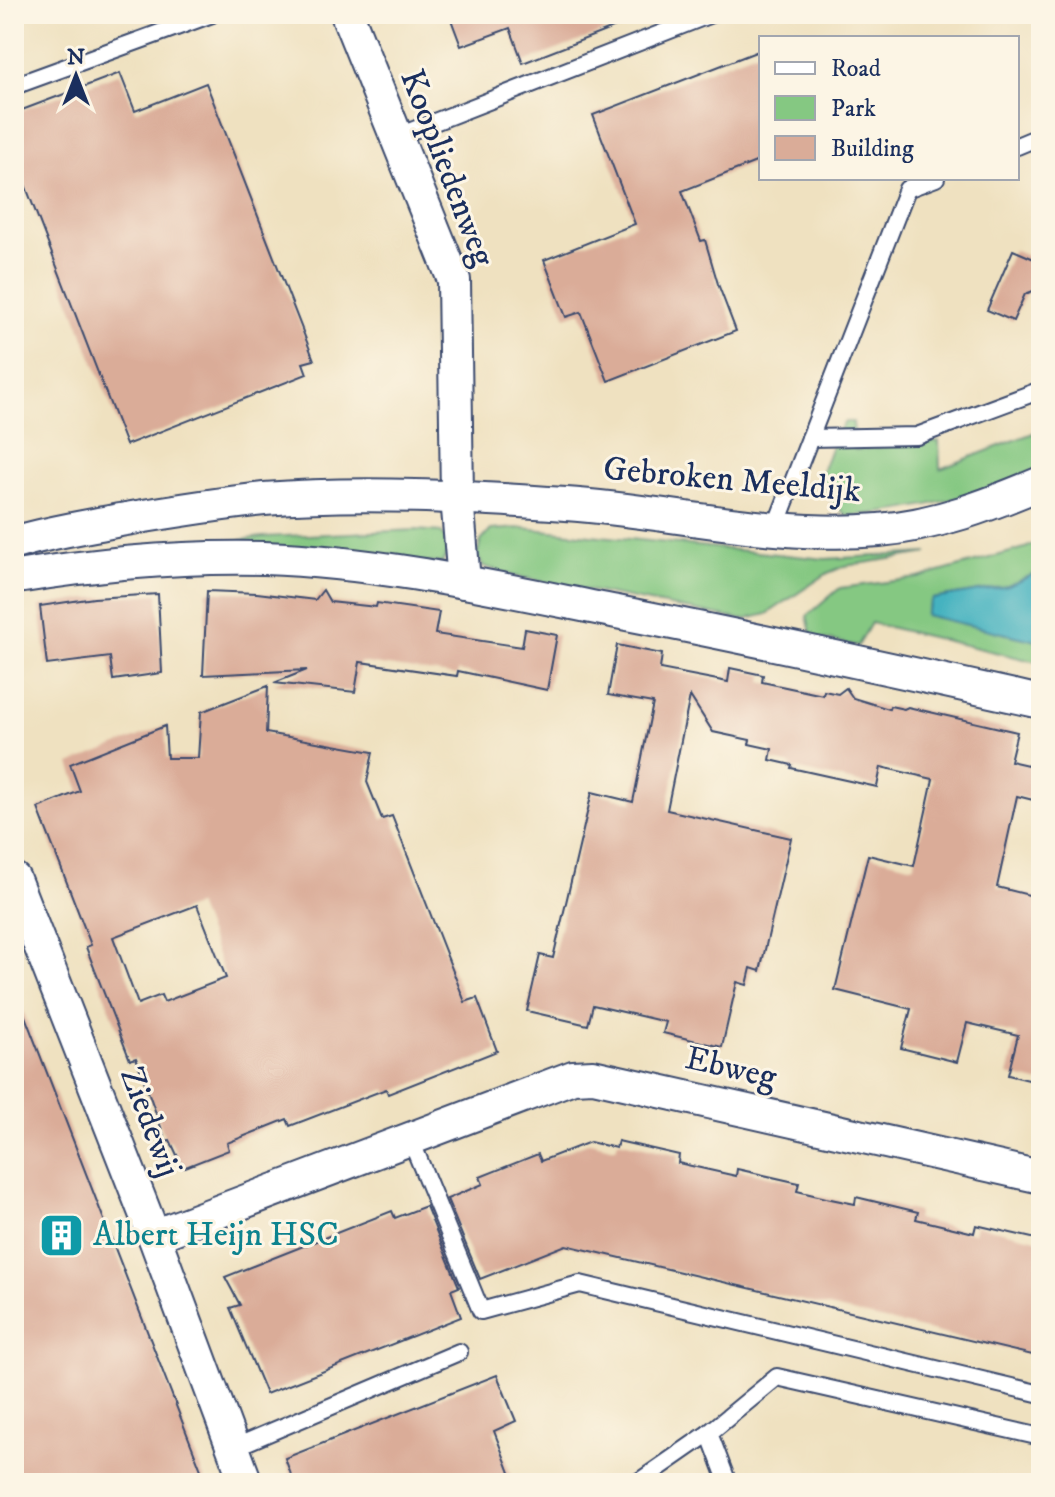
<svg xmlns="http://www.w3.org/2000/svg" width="1055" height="1497" font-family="'IM FELL DW Pica',serif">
	<rect width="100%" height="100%" fill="#fcf5e5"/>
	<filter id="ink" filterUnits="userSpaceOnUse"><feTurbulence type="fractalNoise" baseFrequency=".0125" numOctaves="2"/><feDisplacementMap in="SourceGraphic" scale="16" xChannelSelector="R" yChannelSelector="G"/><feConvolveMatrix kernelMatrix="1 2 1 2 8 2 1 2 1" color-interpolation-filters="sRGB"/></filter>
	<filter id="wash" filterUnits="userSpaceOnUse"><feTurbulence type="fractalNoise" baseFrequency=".006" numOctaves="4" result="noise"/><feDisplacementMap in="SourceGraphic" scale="32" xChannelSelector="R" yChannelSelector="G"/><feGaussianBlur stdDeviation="1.8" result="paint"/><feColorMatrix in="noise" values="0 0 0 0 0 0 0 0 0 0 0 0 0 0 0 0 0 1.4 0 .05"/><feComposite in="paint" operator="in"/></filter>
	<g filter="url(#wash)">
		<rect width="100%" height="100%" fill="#efe1c0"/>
		<!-- green -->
		<g fill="#85c882" stroke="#507c70" stroke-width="2">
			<path d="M845,422H853L855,450L939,441L940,469L1041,430V467C980,497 914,511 847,516C837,505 826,501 823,484L818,482L837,433Z"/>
			<polygon points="522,528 825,559 928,553 845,566 828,573 767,614 743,620 514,576 483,566 477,555 481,541 491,530"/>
			<path d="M416,530L441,532C449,545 451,550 442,563L114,557L263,537Z"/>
			<polygon points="1041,541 1041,571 1008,586 933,599 926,615 1041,642 1041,663 871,623 858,646 812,637 807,616 840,588 918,578 1025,548"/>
		</g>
		<!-- water -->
		<polygon fill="#44b2c0" stroke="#30708f" stroke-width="2" points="1041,571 1041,642 925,615 932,599 1008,586"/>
		<g id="blocks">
			<!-- building -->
			<g fill="#daac98" fill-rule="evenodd">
				<polygon points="449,14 644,14 644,16 523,63 510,28 461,46"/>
				<polygon points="761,50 761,160 682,191 701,241 705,240 718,284 736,331 608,381 581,312 566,317 544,260 635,224 593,115"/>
				<polygon points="120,73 135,111 206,83 314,360 303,363 307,374 126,445 14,156 14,113"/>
				<polygon points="1013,250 1041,262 1041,288 1025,294 1013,321 987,310"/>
				<polygon points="323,590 330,602 376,607 377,603 439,612 435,634 522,647 525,629 557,635 547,690 458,671 457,676 360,662 355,692 274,683 307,670 203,675 207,591 257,593 315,600"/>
				<polygon points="158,594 162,673 113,680 110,657 47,665 40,606 94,598"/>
				<polygon points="617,645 662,654 660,669 728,682 730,668 763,675 762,682 823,695 824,691 838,694 846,688 853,698 889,709 890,706 904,709 908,707 1017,732 1010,761 1041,768 1041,802 1017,796 997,887 1041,898 1041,1083 1008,1075 1018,1035 967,1023 957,1062 901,1048 911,1009 835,990 868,855 914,866 933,779 881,767 877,787 791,768 792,765 770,760 772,749 749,744 750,740 713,732 690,696 667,810 791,838 760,971 751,968 747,985 737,982 722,1047 663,1033 666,1022 593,1005 588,1025 527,1011 540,955 553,958 592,792 633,802 653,703 608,695"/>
				<path d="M268,686L266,733L373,752L367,782L382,819L392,816L465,1002L477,998L497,1051L388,1094L386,1089L290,1126L287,1119L227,1143L229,1150L183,1168L170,1140L166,1141L136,1058L130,1060L86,947L91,945L38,808L80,791L70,764L165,726L167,758H198L201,712ZM197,905L226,978L164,1002L161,995L138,1004L113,937Z"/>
				<polygon points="14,993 16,993 206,1483 14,1483"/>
				<polygon points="618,1141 679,1155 678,1163 736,1176 737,1169 799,1183 797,1191 826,1198 855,1204 856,1197 918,1212 916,1219 974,1233 976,1225 1041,1240 1041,1357 566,1245 480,1279 447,1199 483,1184 480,1177 538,1154 541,1161 590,1142 616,1148"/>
				<polygon points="426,1206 459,1287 451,1290 461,1317 266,1394 230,1308 240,1305 225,1277 392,1211 395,1218"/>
				<polygon points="497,1375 516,1421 494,1431 514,1483 294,1483 285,1458"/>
			</g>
		</g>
	</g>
	<g filter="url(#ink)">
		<use href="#blocks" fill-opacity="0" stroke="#3b4a6d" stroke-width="2"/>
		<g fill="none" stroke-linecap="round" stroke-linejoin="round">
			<defs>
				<g id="service">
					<polyline points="14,86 212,14"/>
					<polyline points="396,137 711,14"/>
					<polyline points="1017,146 1041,136"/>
					<polyline points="810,438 917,436 1041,390"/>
					<polyline points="775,528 907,189 936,178"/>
					<polyline points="410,1138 481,1311 580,1284 1041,1394"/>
					<polyline points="709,1433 728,1483"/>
					<polyline points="233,1448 459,1352"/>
					<polyline points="637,1483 709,1433 777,1377 1041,1437"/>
				</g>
				<g id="minor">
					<polyline points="347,14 454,280 457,497 464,582"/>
					<path d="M14,543C49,532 85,527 120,520C168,512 216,504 264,499C364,491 466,497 566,504C670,511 775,539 879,530C937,525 989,505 1041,483"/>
					<path d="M17,577C100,563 180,556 264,558C384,562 504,590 622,613C762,640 901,671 1041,702"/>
					<polyline points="14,879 154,1236 246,1483"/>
					<polyline points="154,1236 573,1077 593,1076 1041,1177"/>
				</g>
			</defs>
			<!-- service casing -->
			<use href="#service" stroke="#3b4a6d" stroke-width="20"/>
			<!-- minor casing -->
			<use href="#minor" stroke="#3b4a6d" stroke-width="36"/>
			<!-- service -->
			<use href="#service" stroke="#fff" stroke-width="16"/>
			<!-- minor -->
			<use href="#minor" stroke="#fff" stroke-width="32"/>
		</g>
	</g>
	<!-- icons -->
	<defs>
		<symbol id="building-square" viewBox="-11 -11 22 22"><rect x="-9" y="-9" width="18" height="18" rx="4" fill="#0f9aa8" stroke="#fcf5e5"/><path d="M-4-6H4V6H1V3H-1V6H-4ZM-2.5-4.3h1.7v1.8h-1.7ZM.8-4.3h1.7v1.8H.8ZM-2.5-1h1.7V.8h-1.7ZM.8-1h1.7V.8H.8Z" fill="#fff"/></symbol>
	</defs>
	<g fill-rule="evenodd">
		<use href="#building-square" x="36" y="1210" width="51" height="51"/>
	</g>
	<g text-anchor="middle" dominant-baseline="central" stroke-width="6" stroke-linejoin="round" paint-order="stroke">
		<!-- street labels -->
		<g font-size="34" fill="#1b2f5e" stroke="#fcf5e5">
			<text transform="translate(447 168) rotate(69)">Koopliedenweg</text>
			<text transform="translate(732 480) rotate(5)">Gebroken Meeldijk</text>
			<text transform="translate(731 1068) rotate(13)">Ebweg</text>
			<text transform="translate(150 1122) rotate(69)">Ziedewij</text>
		</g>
		<!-- culture labels -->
		<g font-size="34" fill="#0d838f" stroke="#fcf5e5" text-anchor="start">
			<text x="93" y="1235">Albert Heijn HSC</text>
		</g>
	</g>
	<!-- margin -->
	<rect width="1055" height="1497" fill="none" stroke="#fcf5e5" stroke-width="48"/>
	<!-- legend -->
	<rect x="759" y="36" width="260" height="144" fill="#fcf5e5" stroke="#a2a6af" stroke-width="2"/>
	<rect x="775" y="62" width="40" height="12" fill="#ffffff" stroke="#a2a6af" stroke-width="2"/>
	<text x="831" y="76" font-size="24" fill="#1b2f5e">Road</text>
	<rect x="775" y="96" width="40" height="24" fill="#85c882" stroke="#a2a6af" stroke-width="2"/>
	<text x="831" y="116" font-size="24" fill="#1b2f5e">Park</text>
	<rect x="775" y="136" width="40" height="24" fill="#daac98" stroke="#a2a6af" stroke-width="2"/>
	<text x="831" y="156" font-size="24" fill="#1b2f5e">Building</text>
	<!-- north arrow -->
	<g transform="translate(76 76)" stroke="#fcf5e5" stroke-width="6" paint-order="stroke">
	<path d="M0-6L14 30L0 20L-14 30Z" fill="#1b2f5e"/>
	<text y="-12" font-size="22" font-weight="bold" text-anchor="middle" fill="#1b2f5e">N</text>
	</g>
</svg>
